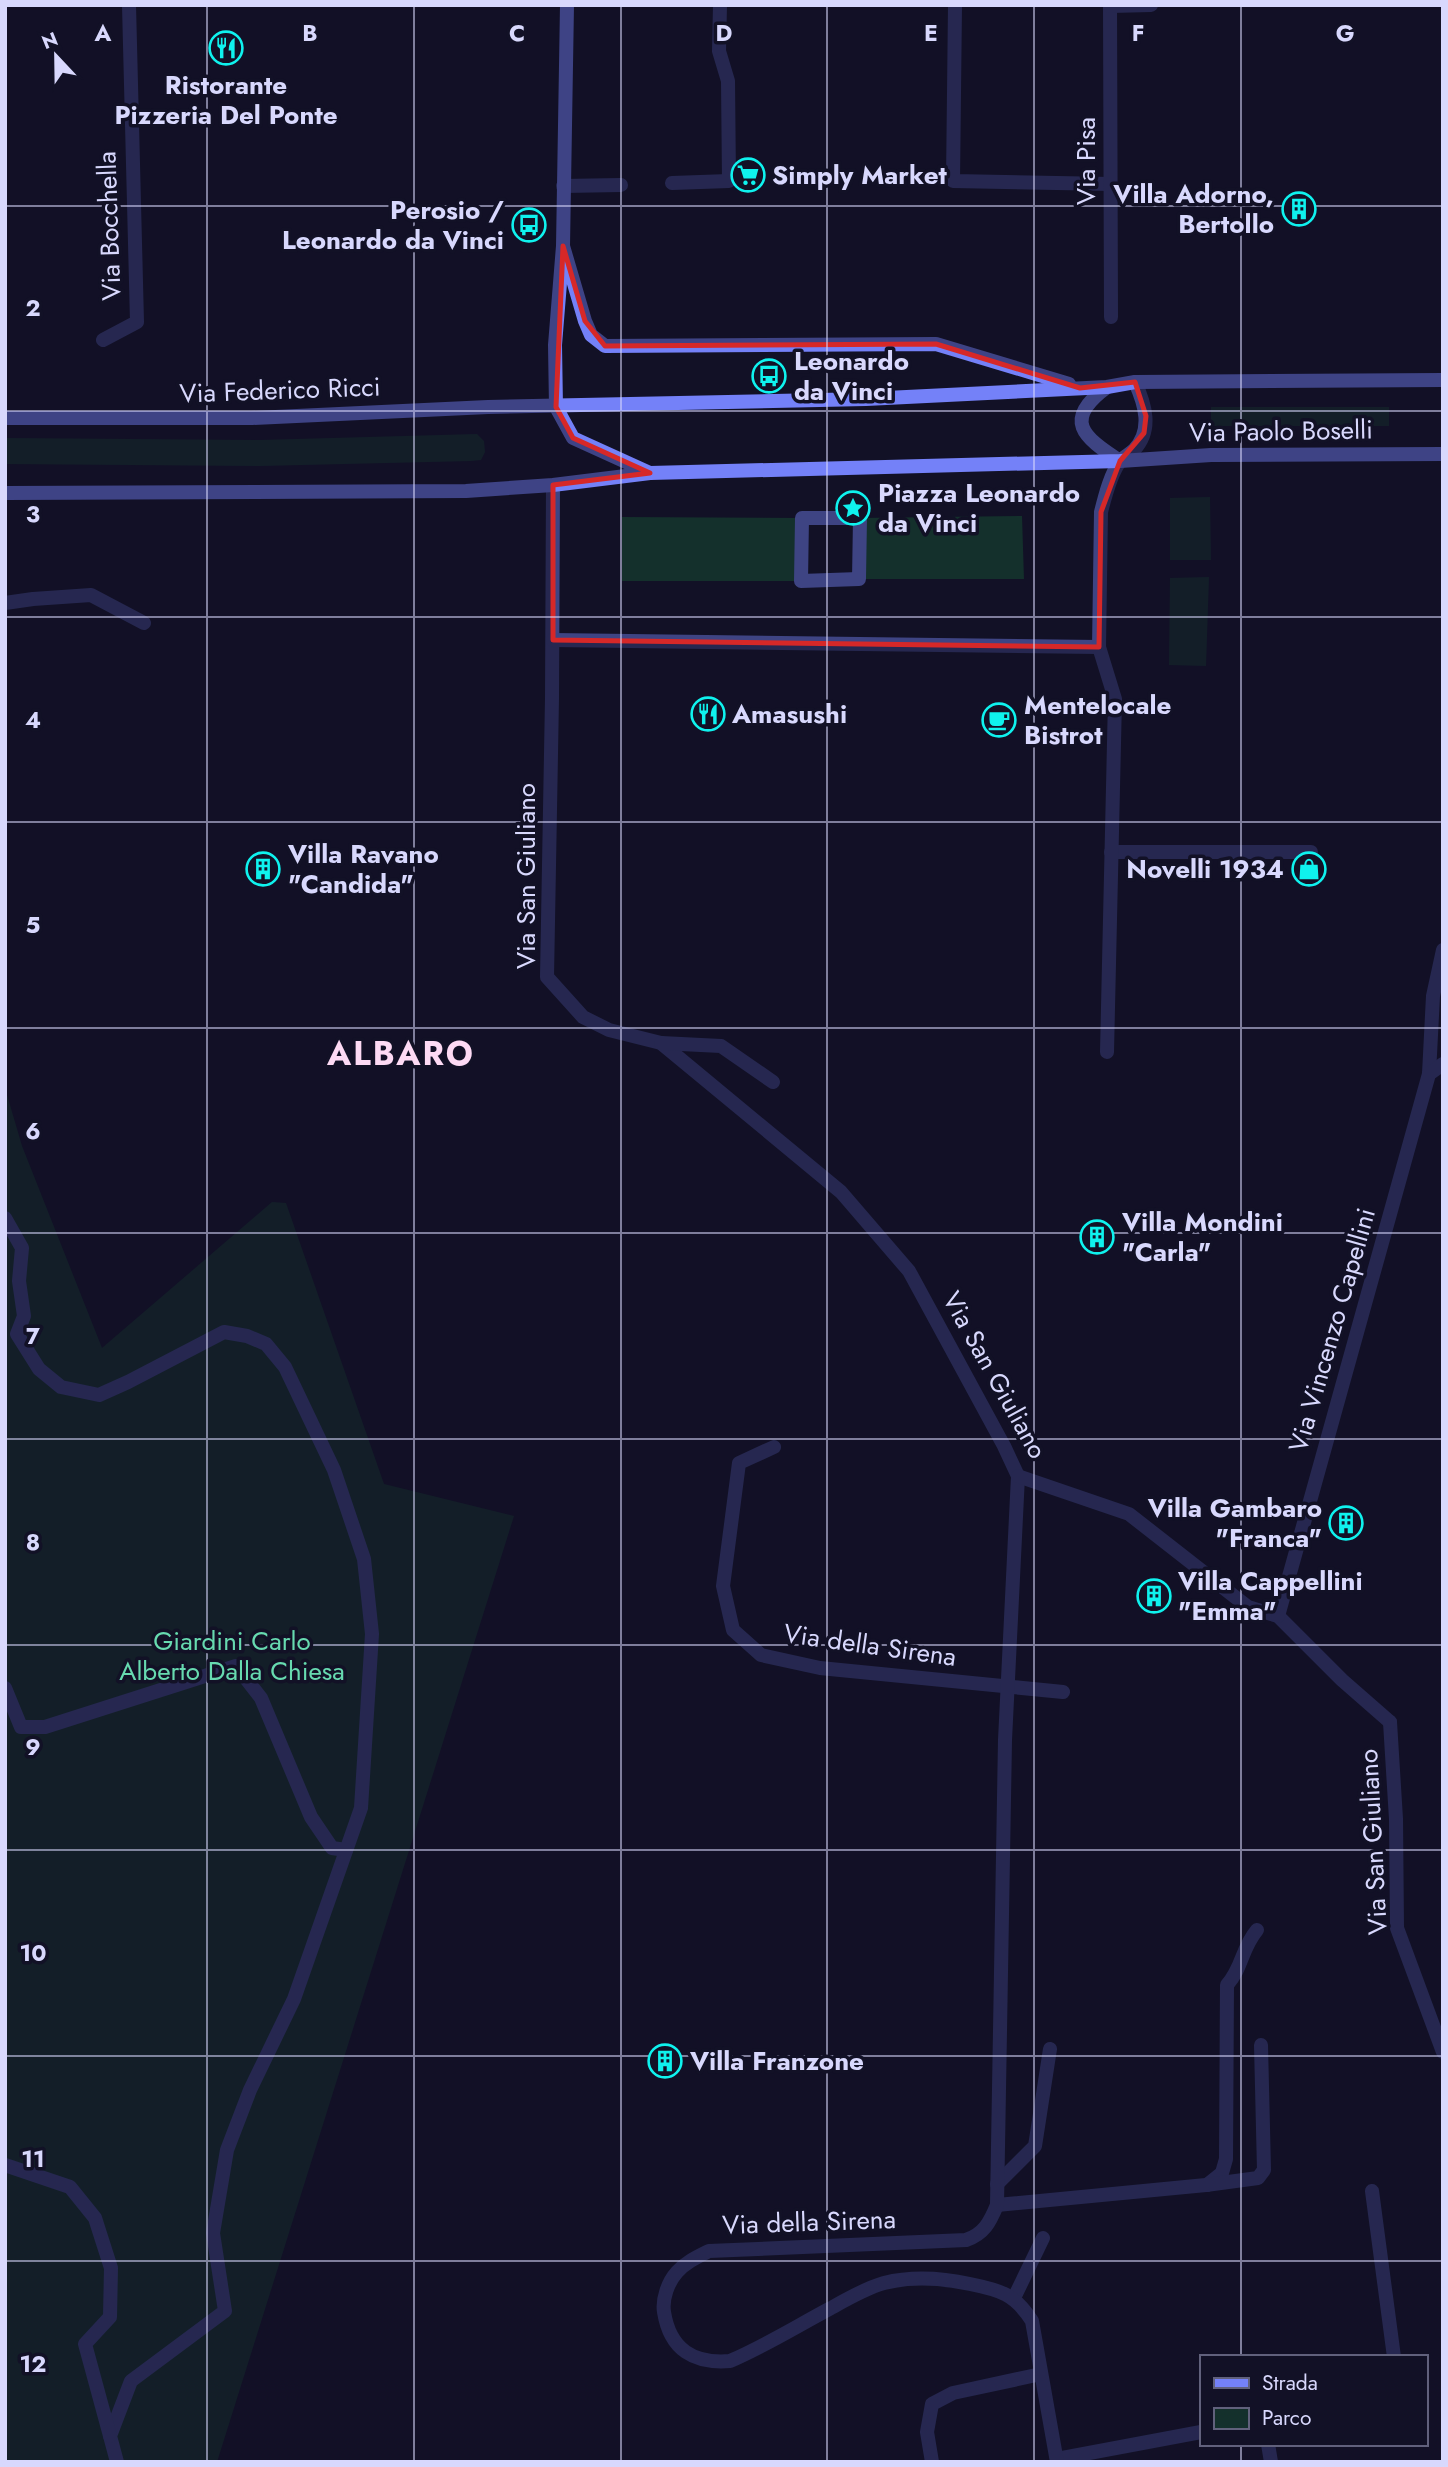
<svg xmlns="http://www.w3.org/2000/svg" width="1448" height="2467" font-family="Jost,sans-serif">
	<rect width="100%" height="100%" fill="#121126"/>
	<!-- green -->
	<g fill="#14302c">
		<rect x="1211" y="407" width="178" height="19"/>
		<polygon points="477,434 484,441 485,452 481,460 471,461 260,466 5,464 5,438 260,440"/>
		<polygon points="1210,497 1211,560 1170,560 1170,498"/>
		<polygon points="1022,516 1024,579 859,579 860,518"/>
		<polygon points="622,517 802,518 801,581 622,581"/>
		<polygon points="1209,577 1206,666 1169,665 1170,578"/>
		<polygon points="5,1088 22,1146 102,1348 272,1202 286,1203 384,1484 514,1516 217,2462 5,2462"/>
	</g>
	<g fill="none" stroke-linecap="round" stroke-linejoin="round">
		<!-- lane -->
		<g stroke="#3e4483" stroke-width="14">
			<polyline points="955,5 953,181 1111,184"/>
			<polyline points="1110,5 1111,317"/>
			<polyline points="1110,6 1151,5"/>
			<polyline points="672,183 729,181 728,81 719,51 720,5"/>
			<polyline points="563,186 621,185"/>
			<polyline points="103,340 137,322 129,5"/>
			<polyline points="5,603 33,599 91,595 144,623"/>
			<polyline points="1111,852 1311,852"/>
			<polyline points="774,1447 739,1463 723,1586 733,1630 761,1655 820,1668 1063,1692"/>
			<polyline points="1390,1722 1396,1819 1397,1928 1443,2052"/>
			<polyline points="997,2184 1035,2146 1050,2049"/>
			<path d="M1207,2185L1222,2173L1226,2159L1227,1985C1243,1967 1241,1949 1257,1930"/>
			<polyline points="1372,2191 1394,2357"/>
			<polyline points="997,2205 1206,2185 1258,2178 1264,2170 1261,2045"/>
			<polyline points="1014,2298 1043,2238"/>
			<polyline points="1268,2444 1271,2462"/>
			<polyline points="1057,2459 1201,2432"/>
			<polyline points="932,2462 927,2432 932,2404 953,2393 1041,2374"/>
		</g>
		<!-- street -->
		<g stroke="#3e4483" stroke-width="14">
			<path d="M1107,387C1062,420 1083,437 1120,461"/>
			<path d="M553,485L552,698L547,977L583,1017L609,1030L661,1043L841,1192L909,1271L1004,1446L1018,1476L1005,1740L997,2205C990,2222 984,2234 966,2240L709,2251C697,2257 686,2262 677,2272C668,2282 662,2299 664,2312C670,2350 694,2364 730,2361C765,2346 797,2326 831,2308C847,2299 866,2288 884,2283C912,2276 942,2278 970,2284C1000,2290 1015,2294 1032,2321L1057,2462"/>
			<polygon points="802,518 860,518 859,579 801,581"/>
			<polyline points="553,640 1099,647"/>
			<polyline points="661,1043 721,1046 773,1082"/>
			<path d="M1107,1052L1115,699L1099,647L1101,512C1105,496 1111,472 1121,460C1125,456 1130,454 1134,450C1153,430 1145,404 1135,382"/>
			<polyline points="1429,1074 1433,996 1443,950"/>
			<polyline points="5,1218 22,1248 19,1281 24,1316 17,1334 39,1369 61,1387 99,1395 128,1382 224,1332 247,1336 266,1344 285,1367 334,1470 364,1559 372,1634 361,1808 294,1999 250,2090 227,2150 213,2233 225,2311 131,2381 110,2436 117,2462"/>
			<polyline points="1018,1476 1129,1514 1248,1607 1278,1616 1342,1680 1390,1722"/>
			<polyline points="1278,1616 1429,1074 1443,1064"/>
			<polyline points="5,1688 21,1727 45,1727 236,1666 261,1698 311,1817 332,1848 346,1850"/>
			<polyline points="5,2165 70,2187 95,2218 111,2268 110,2317 85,2344 110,2436"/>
		</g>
		<!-- secondary -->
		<g stroke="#7481f8" stroke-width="14">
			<polyline points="567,5 563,246 555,345 556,407 573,438 650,473"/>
			<polyline points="563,246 585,321 591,335 605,346 936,344 1069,384"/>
			<polyline points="5,418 252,418 488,407 866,399 1107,387 1135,382 1443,380"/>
			<polyline points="5,493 466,491 553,485 650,473 1120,461 1211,455 1443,454"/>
		</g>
	</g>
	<!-- marked area -->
	<path d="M0 0H1448V2467H0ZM563,246L585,321L605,346L936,344L1080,388L1135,382L1146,416L1144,433L1120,461L1101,512L1099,647L553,640V485L650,473L573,438L556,407Z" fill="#121126" fill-opacity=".55" fill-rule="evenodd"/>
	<path fill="none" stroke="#d62828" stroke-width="5" stroke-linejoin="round" d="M563,246L585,321L605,346L936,344L1080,388L1135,382L1146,416L1144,433L1120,461L1101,512L1099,647L553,640V485L650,473L573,438L556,407Z"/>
	<!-- grid -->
	<path fill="none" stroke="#d8d8fd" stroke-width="2" stroke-opacity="0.55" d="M207,5V2462M414,5V2462M621,5V2462M827,5V2462M1034,5V2462M1241,5V2357M5,206H1443M5,411H1443M5,617H1443M5,822H1443M5,1028H1443M5,1233H1443M5,1439H1443M5,1645H1443M5,1850H1443M5,2056H1443M5,2261H1443M1241,2444V2462"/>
	<!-- icons -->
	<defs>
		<symbol id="restaurant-ring" viewBox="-11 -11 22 22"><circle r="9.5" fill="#121126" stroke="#0ff2ee" stroke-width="1.5"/><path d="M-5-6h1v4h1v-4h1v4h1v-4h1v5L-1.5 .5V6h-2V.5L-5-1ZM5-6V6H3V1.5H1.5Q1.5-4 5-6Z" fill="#0ff2ee"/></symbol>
		<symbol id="supermarket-ring" viewBox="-11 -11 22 22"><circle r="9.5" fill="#121126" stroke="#0ff2ee" stroke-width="1.5"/><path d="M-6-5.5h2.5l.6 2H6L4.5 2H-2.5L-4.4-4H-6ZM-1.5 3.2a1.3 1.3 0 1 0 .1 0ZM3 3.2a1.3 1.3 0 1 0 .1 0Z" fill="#0ff2ee"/></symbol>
		<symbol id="building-ring" viewBox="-11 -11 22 22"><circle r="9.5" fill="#121126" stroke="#0ff2ee" stroke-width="1.5"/><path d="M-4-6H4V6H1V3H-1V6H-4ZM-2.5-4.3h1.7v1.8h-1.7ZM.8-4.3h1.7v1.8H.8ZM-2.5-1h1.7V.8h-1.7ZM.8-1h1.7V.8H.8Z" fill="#0ff2ee"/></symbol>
		<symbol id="bus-ring" viewBox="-11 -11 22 22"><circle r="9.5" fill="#121126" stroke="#0ff2ee" stroke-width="1.5"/><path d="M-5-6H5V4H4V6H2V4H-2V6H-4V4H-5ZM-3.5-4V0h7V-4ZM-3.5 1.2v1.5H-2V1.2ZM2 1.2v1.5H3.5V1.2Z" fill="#0ff2ee"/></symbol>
		<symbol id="sight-ring" viewBox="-11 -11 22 22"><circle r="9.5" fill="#121126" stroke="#0ff2ee" stroke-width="1.5"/><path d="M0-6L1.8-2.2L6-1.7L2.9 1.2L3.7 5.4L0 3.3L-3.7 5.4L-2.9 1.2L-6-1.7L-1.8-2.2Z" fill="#0ff2ee"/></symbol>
		<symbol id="cafe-ring" viewBox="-11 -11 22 22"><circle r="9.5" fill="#121126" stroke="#0ff2ee" stroke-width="1.5"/><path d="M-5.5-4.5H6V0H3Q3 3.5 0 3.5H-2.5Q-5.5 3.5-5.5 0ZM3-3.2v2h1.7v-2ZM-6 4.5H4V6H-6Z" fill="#0ff2ee"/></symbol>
		<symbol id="shop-ring" viewBox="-11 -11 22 22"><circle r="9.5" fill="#121126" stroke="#0ff2ee" stroke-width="1.5"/><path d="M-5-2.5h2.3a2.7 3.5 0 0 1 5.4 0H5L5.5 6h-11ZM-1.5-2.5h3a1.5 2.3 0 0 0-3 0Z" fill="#0ff2ee"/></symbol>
	</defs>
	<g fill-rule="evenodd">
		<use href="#restaurant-ring" x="207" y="29" width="38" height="38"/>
		<use href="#supermarket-ring" x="729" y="156" width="38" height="38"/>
		<use href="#building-ring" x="1280" y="190" width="38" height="38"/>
		<use href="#bus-ring" x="510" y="206" width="38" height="38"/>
		<use href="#bus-ring" x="750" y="357" width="38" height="38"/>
		<use href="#sight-ring" x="834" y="489" width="38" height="38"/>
		<use href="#restaurant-ring" x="689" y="695" width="38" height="38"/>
		<use href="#cafe-ring" x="980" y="701" width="38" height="38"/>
		<use href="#building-ring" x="244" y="850" width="38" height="38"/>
		<use href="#shop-ring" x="1290" y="850" width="38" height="38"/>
		<use href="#building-ring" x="1078" y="1218" width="38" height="38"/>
		<use href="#building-ring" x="1327" y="1504" width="38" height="38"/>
		<use href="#building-ring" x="1135" y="1577" width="38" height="38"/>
		<use href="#building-ring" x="646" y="2042" width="38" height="38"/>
	</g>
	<g text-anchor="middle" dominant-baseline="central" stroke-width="7" stroke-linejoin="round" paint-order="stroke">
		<!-- poi labels -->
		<g font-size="26" font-weight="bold" fill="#d8d8fd" stroke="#121126" text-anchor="start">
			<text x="226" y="85" text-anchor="middle">Ristorante<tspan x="226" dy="30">Pizzeria Del Ponte</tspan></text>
			<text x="772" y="175">Simply Market</text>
			<text x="1274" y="194" text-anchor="end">Villa Adorno,<tspan x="1274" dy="30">Bertollo</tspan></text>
			<text x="504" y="210" text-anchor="end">Perosio /<tspan x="504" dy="30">Leonardo da Vinci</tspan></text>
			<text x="794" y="361">Leonardo<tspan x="794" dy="30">da Vinci</tspan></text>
			<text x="878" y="493">Piazza Leonardo<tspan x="878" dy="30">da Vinci</tspan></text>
			<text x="1024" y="705">Mentelocale<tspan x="1024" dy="30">Bistrot</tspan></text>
			<text x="732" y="714">Amasushi</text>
			<text x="288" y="854">Villa Ravano<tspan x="288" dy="30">"Candida"</tspan></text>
			<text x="1284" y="869" text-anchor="end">Novelli 1934</text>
			<text x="1122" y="1222">Villa Mondini<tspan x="1122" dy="30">"Carla"</tspan></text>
			<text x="1322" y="1508" text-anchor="end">Villa Gambaro<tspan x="1322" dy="30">"Franca"</tspan></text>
			<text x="1178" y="1581">Villa Cappellini<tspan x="1178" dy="30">"Emma"</tspan></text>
			<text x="690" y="2061">Villa Franzone</text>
		</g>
		<!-- street labels -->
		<g font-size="26" fill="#d8d8fd" stroke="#121126">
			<text transform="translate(1086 161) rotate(-90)">Via Pisa</text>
			<text transform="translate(109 226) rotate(-92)">Via Bocchella</text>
			<text transform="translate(280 390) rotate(-2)">Via Federico Ricci</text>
			<text transform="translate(1281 431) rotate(-1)">Via Paolo Boselli</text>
			<text transform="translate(526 876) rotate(-90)">Via San Giuliano</text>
			<text transform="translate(1332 1330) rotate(-74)">Via Vincenzo Capellini</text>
			<text transform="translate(995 1375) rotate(61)">Via San Giuliano</text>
			<text transform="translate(870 1645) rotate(8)">Via della Sirena</text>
			<text transform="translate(1373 1842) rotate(-93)">Via San Giuliano</text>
			<text transform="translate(809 2222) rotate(-2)">Via della Sirena</text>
		</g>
		<!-- park labels -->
		<g font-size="26" fill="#67dab0" stroke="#121126">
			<text x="232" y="1641">Giardini Carlo<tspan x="232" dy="30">Alberto Dalla Chiesa</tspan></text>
		</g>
		<!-- district labels -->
		<g font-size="33" font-weight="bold" letter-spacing="2" fill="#fddaf4" stroke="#121126">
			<text x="401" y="1053">ALBARO</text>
		</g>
	</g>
	<g font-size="23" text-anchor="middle" font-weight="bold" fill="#d8d8fd" stroke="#121126" stroke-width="7" stroke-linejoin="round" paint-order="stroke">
		<text x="103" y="41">A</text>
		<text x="310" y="41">B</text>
		<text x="517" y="41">C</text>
		<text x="724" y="41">D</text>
		<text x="931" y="41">E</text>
		<text x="1138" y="41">F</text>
		<text x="1345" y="41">G</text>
		<text x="33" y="316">2</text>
		<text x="33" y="522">3</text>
		<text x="33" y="728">4</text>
		<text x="33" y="933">5</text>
		<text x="33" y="1139">6</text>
		<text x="33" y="1344">7</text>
		<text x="33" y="1550">8</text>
		<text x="33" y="1755">9</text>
		<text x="33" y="1961">10</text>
		<text x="33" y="2167">11</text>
		<text x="33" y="2372">12</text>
	</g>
	<!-- border -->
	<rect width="1448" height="2467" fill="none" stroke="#d8d8fd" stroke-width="14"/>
	<!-- legend -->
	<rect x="1200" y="2355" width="228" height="91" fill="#121126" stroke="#61617c" stroke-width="2"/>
	<rect x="1214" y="2378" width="35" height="10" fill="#7481f8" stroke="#61617c" stroke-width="2"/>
	<text x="1262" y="2390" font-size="21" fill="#d8d8fd">Strada</text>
	<rect x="1214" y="2408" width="35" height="21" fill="#14302c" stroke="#61617c" stroke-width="2"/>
	<text x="1262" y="2425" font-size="21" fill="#d8d8fd">Parco</text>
	<!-- north arrow -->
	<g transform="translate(56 56) rotate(338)" stroke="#121126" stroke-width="5" paint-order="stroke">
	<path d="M0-5L12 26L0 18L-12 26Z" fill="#d8d8fd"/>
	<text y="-10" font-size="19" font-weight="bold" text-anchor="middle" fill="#d8d8fd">N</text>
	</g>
</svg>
